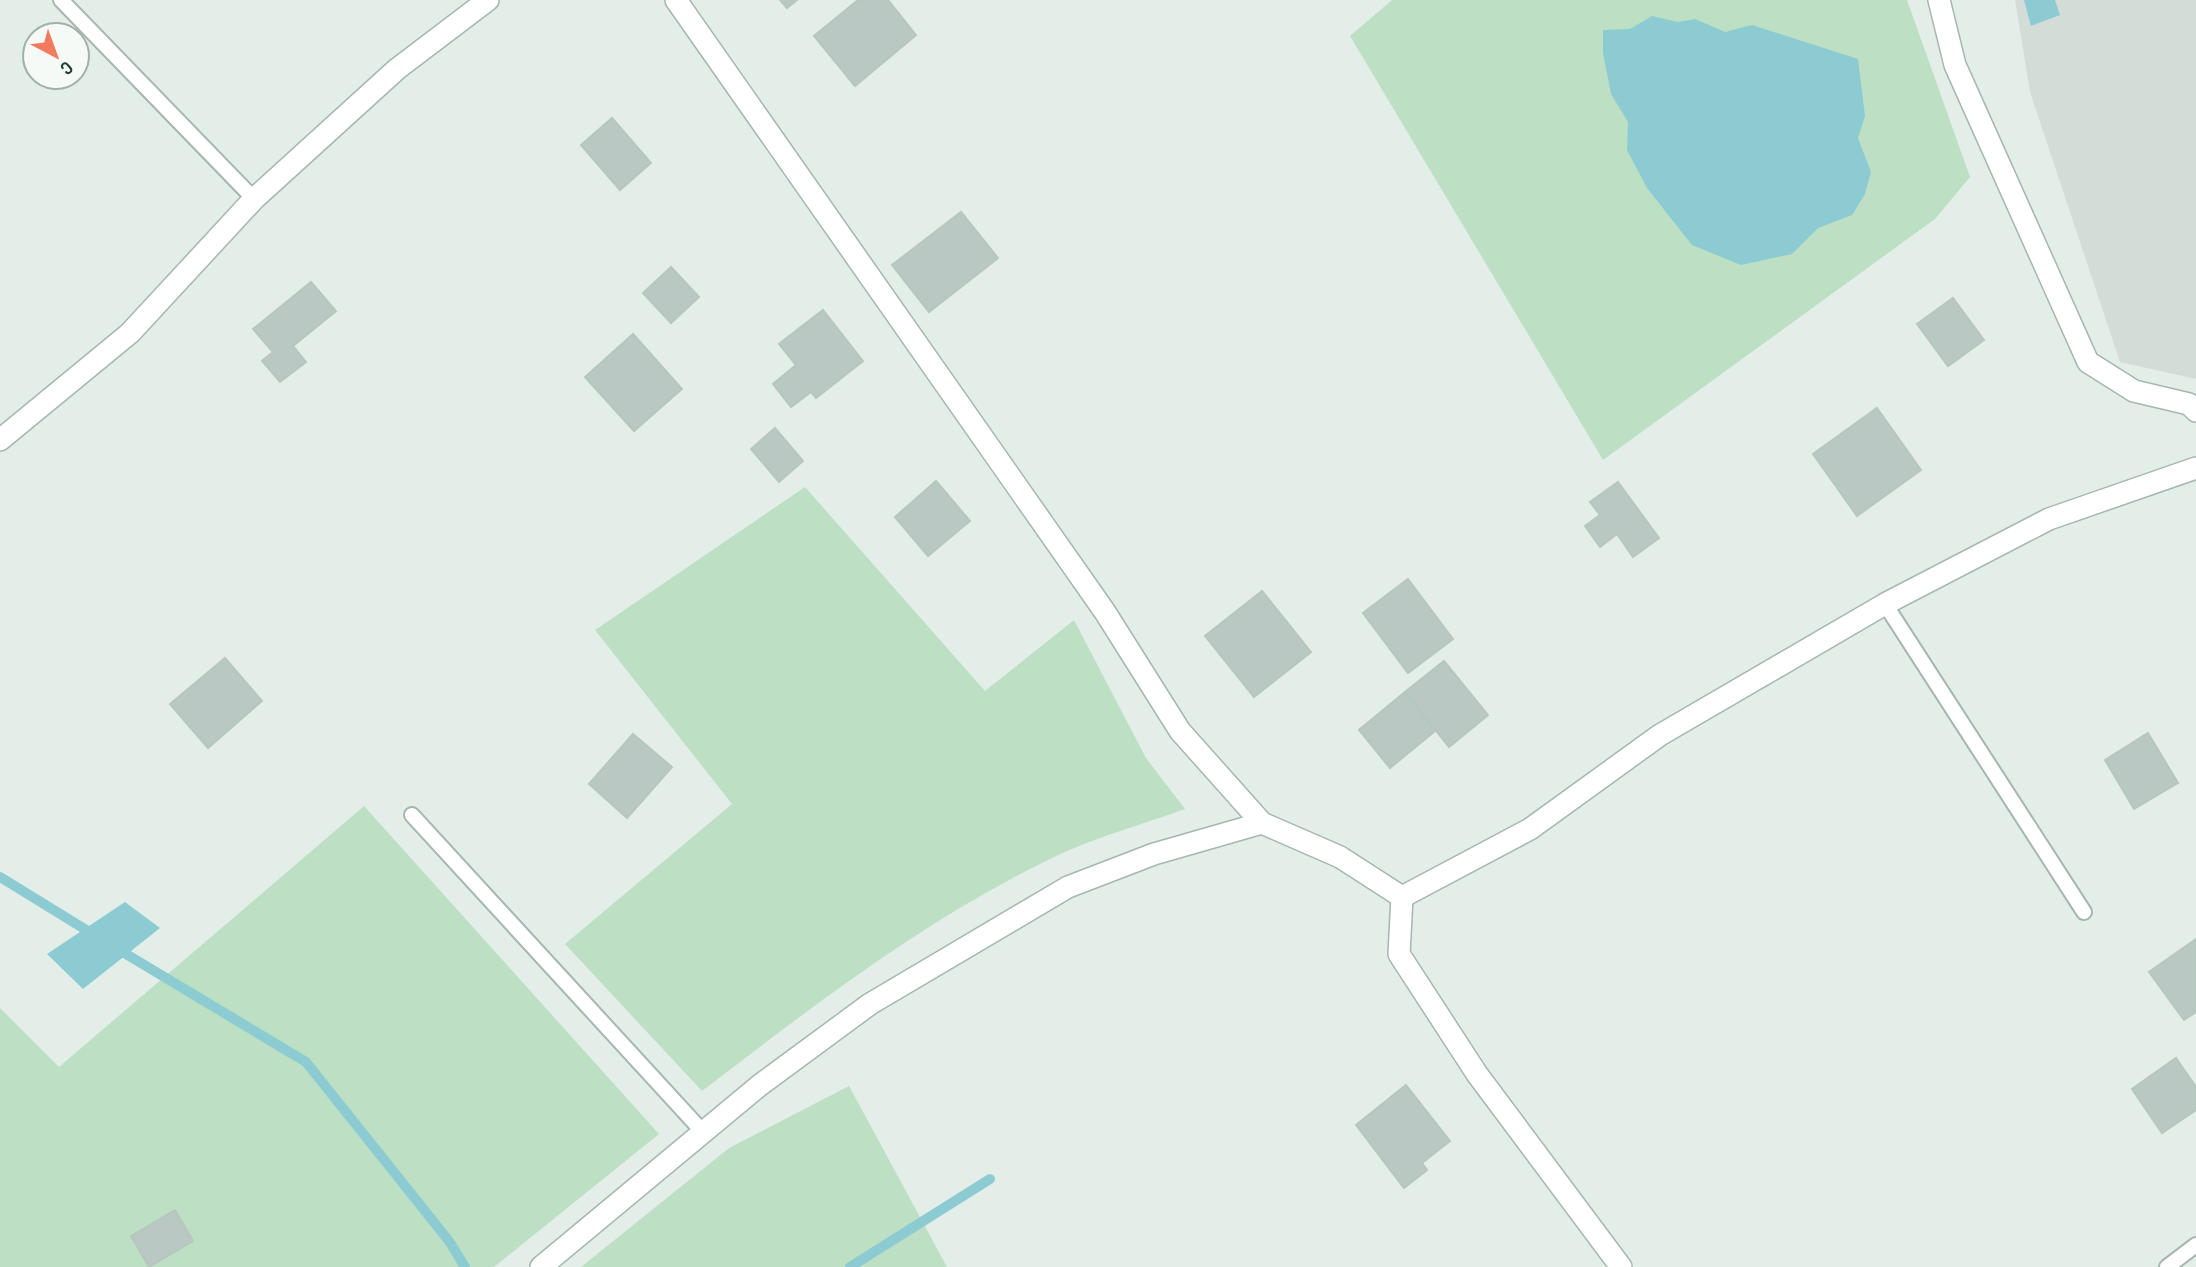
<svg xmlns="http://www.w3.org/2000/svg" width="2196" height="1267" font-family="'Sofia Sans Condensed',sans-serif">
	<rect width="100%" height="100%" fill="#e4eee9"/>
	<!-- built -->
	<polygon fill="#d2ddd8" points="2015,0 2196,0 2196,379 2120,362 2030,92"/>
	<!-- green -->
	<g fill="#bddfc4">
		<polygon points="1392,0 1907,0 1970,177 1935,219 1603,460 1350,36"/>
		<path d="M805,487L985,691L1074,620L1146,758L1185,809C1146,823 1104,835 1065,852C933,913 817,1003 702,1091L565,944L732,804L595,630Z"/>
		<polygon points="364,806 659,1134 494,1267 0,1267 0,1008 59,1067"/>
		<polygon points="849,1086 947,1267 581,1267 729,1148"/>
	</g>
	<!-- water -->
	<g fill="#8ccbd2">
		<polygon points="2024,0 2055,0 2060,15 2031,26"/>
		<polygon points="1652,16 1678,22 1695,19 1725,32 1752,25 1858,59 1865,116 1858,138 1871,172 1865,194 1852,215 1818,228 1792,254 1741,265 1692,245 1647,188 1627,150 1628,122 1611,94 1603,53 1603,30 1630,29"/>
		<polygon points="125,902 160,928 83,989 47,954"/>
	</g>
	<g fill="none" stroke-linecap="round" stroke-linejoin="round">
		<!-- stream -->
		<g stroke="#8ccbd2" stroke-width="10">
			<polyline points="0,877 96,936"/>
			<polyline points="116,948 306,1062 449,1241 465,1267"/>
			<polyline points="850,1267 990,1179"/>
		</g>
	</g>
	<!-- building -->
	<g fill="#b9c8c2" stroke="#b6c7bf" stroke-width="2">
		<polygon points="780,0 797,0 787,8"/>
		<polygon points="858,0 888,0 916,35 855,86 814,36"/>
		<polygon points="612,118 651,163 620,190 581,145"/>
		<polygon points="961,212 998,258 929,312 892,265"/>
		<polygon points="671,267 699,297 671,323 643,293"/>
		<polygon points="311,282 336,311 293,346 306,362 280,382 262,361 273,352 253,329"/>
		<polygon points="1953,298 1984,340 1948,366 1917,324"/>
		<polygon points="823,310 863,361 816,398 811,392 791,407 773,384 796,365 779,344"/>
		<polygon points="633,334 682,389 634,431 585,377"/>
		<polygon points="1877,408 1921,470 1857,516 1813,454"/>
		<polygon points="775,428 803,461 779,482 751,449"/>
		<polygon points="936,481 970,521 928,556 895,517"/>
		<polygon points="1618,482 1659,538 1633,557 1617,534 1600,547 1585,526 1600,515 1590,502"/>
		<polygon points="1408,579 1453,639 1408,673 1363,613"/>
		<polygon points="1262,591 1311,652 1254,697 1205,636"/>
		<polygon points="225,658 262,701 208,748 170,704"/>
		<polygon points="1444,661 1488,715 1449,747 1405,692"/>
		<polygon points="1405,692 1435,731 1390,768 1359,730"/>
		<polygon points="2148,733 2178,783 2134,809 2105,760"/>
		<polygon points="633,734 672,767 627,818 589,784"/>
		<polygon points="2196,939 2196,1012 2184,1020 2149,972"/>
		<polygon points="2176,1058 2196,1087 2196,1110 2162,1133 2132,1089"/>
		<polygon points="1406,1085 1450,1141 1422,1163 1427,1170 1404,1188 1356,1125"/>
		<polygon points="175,1210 193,1241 149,1267 131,1236"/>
	</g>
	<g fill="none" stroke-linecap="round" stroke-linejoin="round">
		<defs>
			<g id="lane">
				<polyline points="61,0 254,199"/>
				<polyline points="1885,604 2084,912"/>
				<polyline points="412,815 703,1132"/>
				<polyline points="2167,1267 2196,1245"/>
			</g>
			<g id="street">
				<polyline points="676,0 1105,612 1180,731 1262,823 1340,857 1402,897 1399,954 1477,1074 1621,1267"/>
				<polyline points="1939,0 1955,65 2088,362 2134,391 2189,404 2196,411"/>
				<polyline points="0,440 130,333 254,199 397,69 488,0"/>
				<polyline points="1402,897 1530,829 1660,735 1885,604 2049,519 2196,468"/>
				<polyline points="541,1267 760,1085 870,1004 1068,887 1154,854 1262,823"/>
			</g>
		</defs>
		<!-- lane casing -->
		<use href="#lane" stroke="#a6b6b0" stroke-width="18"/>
		<!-- street casing -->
		<use href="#street" stroke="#a6b6b0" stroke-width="24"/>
		<!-- lane -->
		<use href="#lane" stroke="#fff" stroke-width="14"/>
		<!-- street -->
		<use href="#street" stroke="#fff" stroke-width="21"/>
	</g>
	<!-- north arrow -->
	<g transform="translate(56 56) rotate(139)"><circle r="33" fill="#f5faf7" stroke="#a1b0aa" stroke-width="2"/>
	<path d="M0-5L12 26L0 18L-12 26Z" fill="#f37b5d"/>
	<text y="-10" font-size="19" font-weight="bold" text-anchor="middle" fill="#234036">С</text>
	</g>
</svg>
